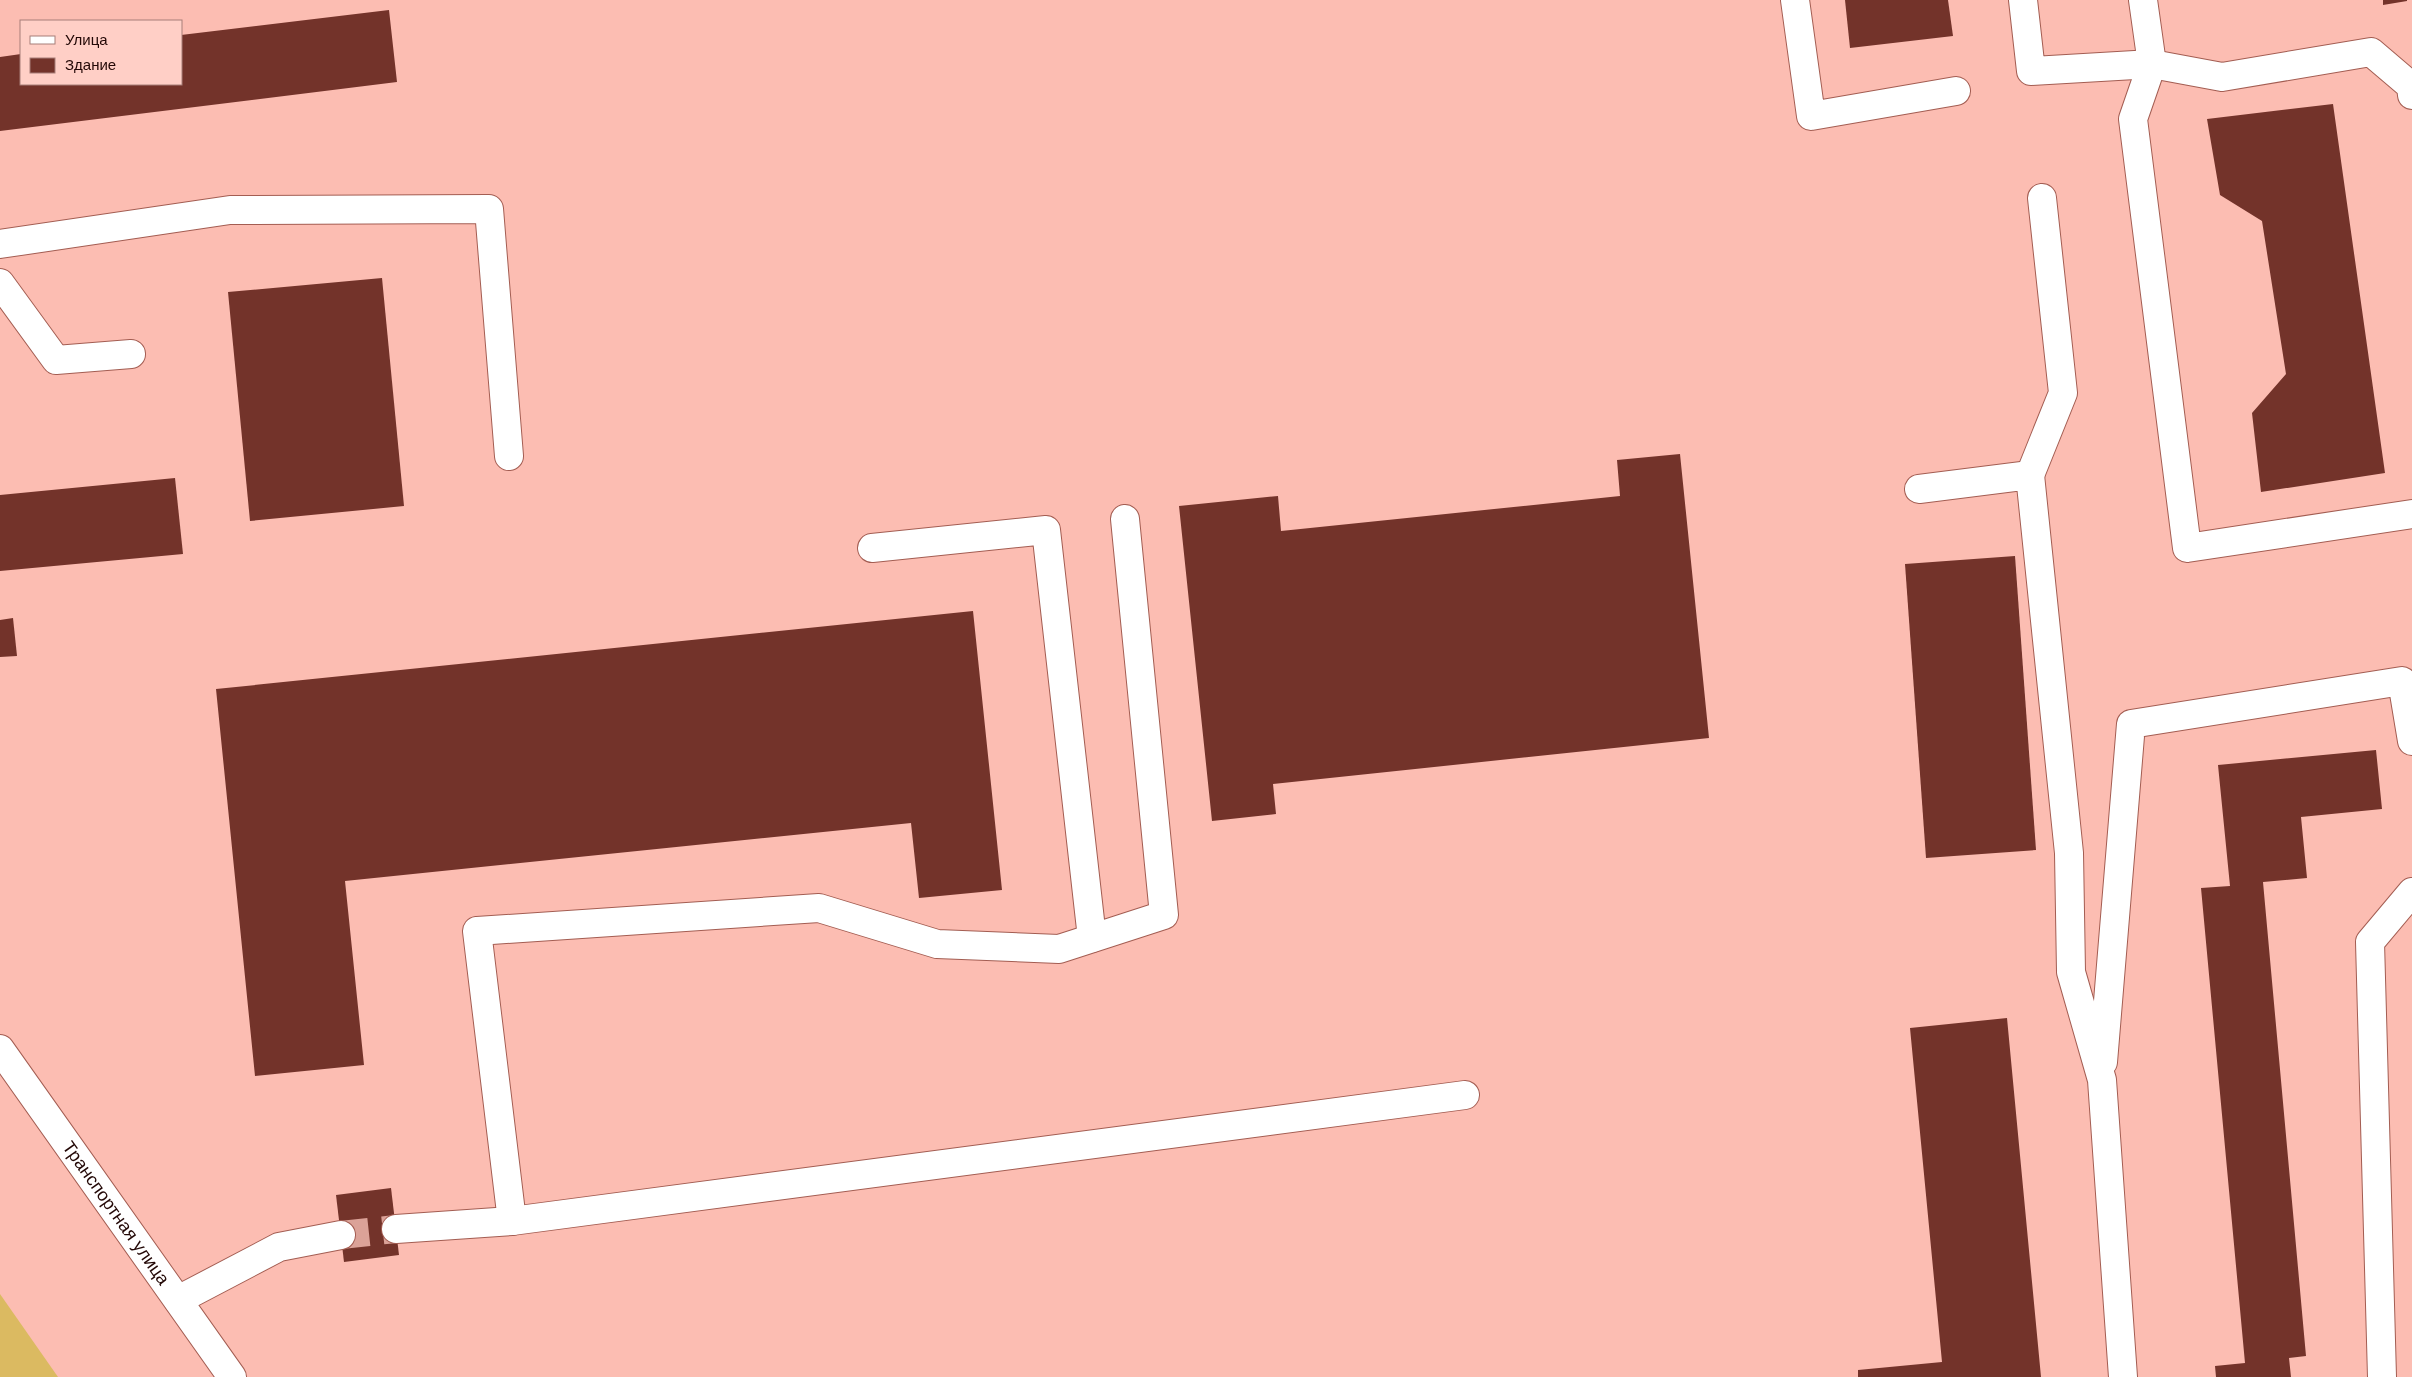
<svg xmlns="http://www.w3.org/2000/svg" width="2412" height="1377" font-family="Arial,sans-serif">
	<rect width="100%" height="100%" fill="#fcbdb2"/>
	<!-- green -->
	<polygon fill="#dbba61" points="0,1294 58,1377 0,1377"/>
	<!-- building -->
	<g fill="#73332a">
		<polygon points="1845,0 1948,0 1953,36 1850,48"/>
		<polygon points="2383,0 2407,0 2407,1 2383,5"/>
		<polygon points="389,10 397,82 0,131 0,57 21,54 21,84 181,84 181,35"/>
		<polygon points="2333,104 2385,473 2261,492 2252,413 2286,374 2262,221 2220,195 2207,119"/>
		<polygon points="382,278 404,506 250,521 228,292"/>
		<polygon points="1680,454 1709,738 1273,784 1276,814 1212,821 1179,506 1278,496 1281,531 1620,496 1617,460"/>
		<polygon points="175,478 183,554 0,571 0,495"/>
		<polygon points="2015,556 2036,850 1926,858 1905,564"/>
		<polygon points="973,611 1002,890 919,898 911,823 345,881 364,1065 255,1076 216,689"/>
		<polygon points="13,618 17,656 0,657 0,620"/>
		<polygon points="2376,750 2382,809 2301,817 2307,878 2263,882 2306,1356 2289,1358 2291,1377 2216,1377 2215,1366 2245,1363 2201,888 2230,886 2218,765"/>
		<polygon points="2007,1018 2041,1377 1858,1377 1858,1370 1942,1362 1910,1028"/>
		<polygon points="391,1188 399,1255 344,1262 336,1195"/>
	</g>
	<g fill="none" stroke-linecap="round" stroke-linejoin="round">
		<!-- minor-tunnel -->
		<polyline stroke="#dba298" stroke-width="28" stroke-dasharray="28 14" stroke-linecap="butt" points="341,1235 396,1229"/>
		<defs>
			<g id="minor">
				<polyline points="1795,0 1811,116 1956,91"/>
				<polyline points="2023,0 2031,71 2152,64 2222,77 2371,52 2411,86 2412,95"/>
				<polyline points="2143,0 2152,64 2133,119 2187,548 2412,514"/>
				<polyline points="0,244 230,210 489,209 509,456"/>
				<polyline points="0,283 56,360 131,354"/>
				<polyline points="2030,475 2063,393 2042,198"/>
				<polyline points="1919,489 2030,475 2069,853 2071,972 2102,1080 2123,1377"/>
				<polyline points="872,548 1046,530 1092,938"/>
				<path id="s1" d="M0,1049L232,1377"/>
				<polyline points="2103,1062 2131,724 2402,681 2412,741"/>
				<polyline points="512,1221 477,931 819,908 937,944 1059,949 1164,915 1125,519"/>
				<polyline points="396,1229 512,1221 1465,1095"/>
				<polyline points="178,1300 279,1247 341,1235"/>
				<polyline points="2382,1377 2370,942 2412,892"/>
			</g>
		</defs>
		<!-- minor casing -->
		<use href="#minor" stroke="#a35d52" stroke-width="30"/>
		<!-- minor -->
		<use href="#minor" stroke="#fff" stroke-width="28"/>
	</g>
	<g text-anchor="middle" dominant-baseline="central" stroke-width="5" stroke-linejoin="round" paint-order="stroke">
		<!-- street labels -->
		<g font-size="18" fill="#230806" stroke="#ffcfc6">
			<text stroke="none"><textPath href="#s1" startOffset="201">Транспортная улица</textPath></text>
		</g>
	</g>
	<!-- legend -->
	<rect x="20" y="20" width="162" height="65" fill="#ffcfc6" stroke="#a77f79"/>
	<rect x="30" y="36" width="25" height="8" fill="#ffffff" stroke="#a77f79"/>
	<text x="65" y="45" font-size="15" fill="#230806">Улица</text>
	<rect x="30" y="58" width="25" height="15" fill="#73332a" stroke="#a77f79"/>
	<text x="65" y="70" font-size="15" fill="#230806">Здание</text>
</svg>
